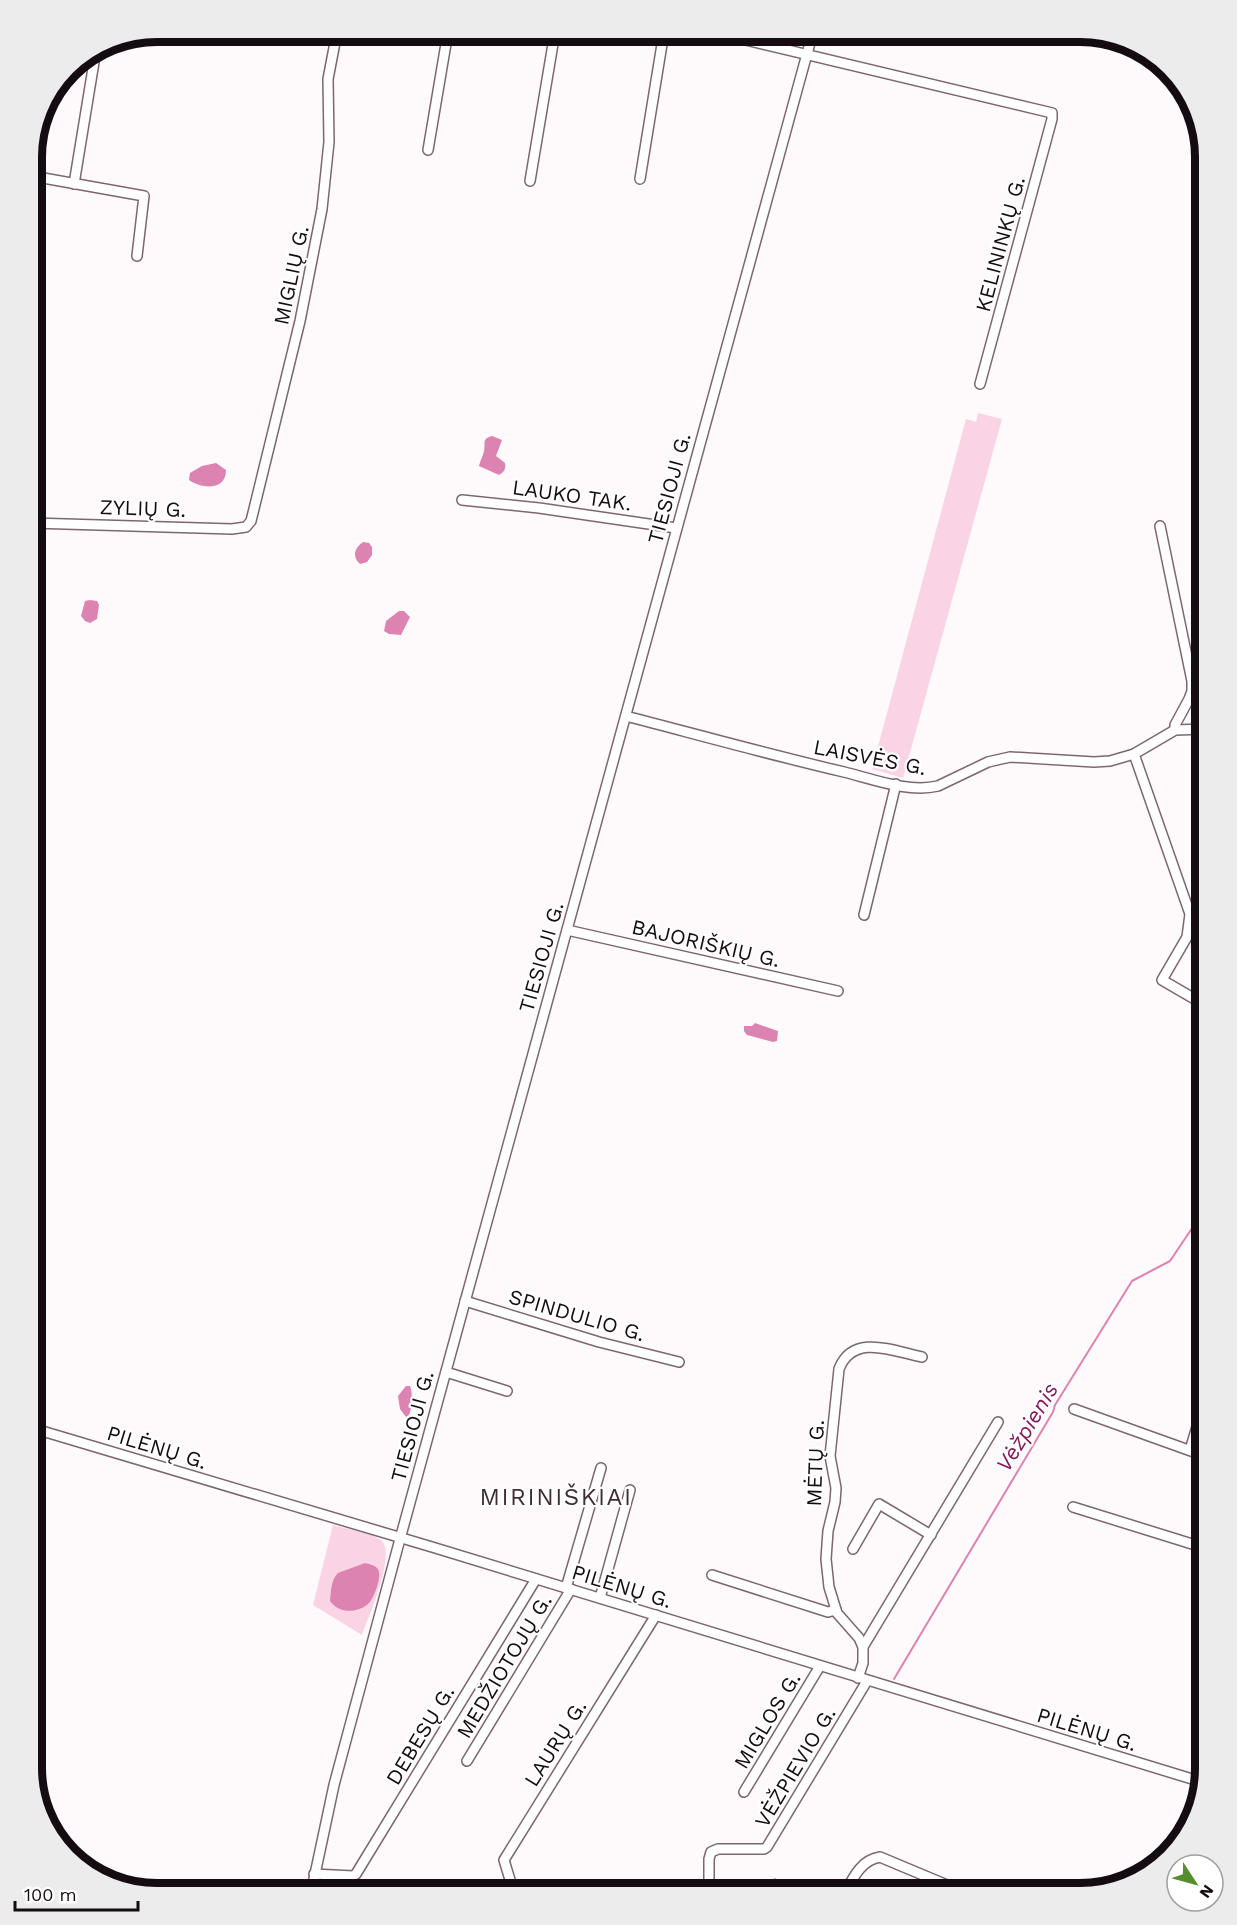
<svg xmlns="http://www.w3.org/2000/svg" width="1237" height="1925" font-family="'Work Sans',sans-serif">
	<rect width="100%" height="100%" fill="#fef9fb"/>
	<!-- green -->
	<g fill="#fad4e5">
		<polygon points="978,413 1002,419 903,778 872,769 966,419 976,422"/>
		<path d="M333,1525C345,1529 374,1533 382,1541C396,1555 368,1618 362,1635L313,1605Z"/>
	</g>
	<!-- water -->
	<g fill="#dd83b1">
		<path d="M492,436L502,440L496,456L505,463C506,469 504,472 499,475L479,466C480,461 483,456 484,451C486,443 481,439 492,436Z"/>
		<path d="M216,463L226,470C226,491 202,489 189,480L190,473L202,466Z"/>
		<path d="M363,542L369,543L372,547V555L367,562L360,564C352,557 354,548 363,542Z"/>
		<polygon points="90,600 97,601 99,605 97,619 90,623 85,621 81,616 85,601"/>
		<polygon points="399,611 404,611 410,617 401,635 389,634 384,631 386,621"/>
		<polygon points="755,1023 778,1031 777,1041 773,1042 747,1035 744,1031 744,1026 752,1026"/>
		<path d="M406,1386H410C413,1393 412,1408 409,1415L406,1417L400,1409L398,1396Z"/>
		<path d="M365,1563C369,1564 375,1565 378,1569C382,1577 374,1599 368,1604C356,1614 338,1613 330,1601C331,1590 331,1580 338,1573Z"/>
	</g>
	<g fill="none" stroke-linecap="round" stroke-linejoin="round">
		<!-- stream -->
		<g stroke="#dd83b1" stroke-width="2">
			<polyline points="894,1679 1053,1412 1055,1405 1132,1281 1170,1261 1205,1209"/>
			<polyline points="766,1893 775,1879"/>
		</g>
		<defs>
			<g id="minor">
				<polyline points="712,32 1052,113 1052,119 980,384"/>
				<polyline points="428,150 448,32"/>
				<polyline points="32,176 144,196 137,256"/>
				<polyline points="640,179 664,32"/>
				<polyline points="530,181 555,32"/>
				<polyline points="74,184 96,50"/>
				<polyline points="1205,403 1204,396 1205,395"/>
				<polyline points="462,500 539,508 676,528"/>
				<polyline points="32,523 232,529 246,527 251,521 300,321 322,209 329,142 328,79 337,32"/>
				<polyline points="1160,526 1192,681 1192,691 1189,699 1175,725 1175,730"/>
				<path d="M626,716C699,735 771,755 844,772C873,779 908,793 938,786L988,762L1010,757L1094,762L1110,761L1134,754L1175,730L1205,729"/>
				<polyline points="1134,754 1190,914 1187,937 1162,980 1205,1005"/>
				<polyline points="864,915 896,784"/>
				<polyline points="567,930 838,991"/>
				<polyline points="465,1301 599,1342 679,1362"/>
				<polyline points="446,1372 507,1391"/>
				<polyline points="1074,1409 1205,1456"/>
				<polyline points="32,1428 432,1547 1202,1782"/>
				<polyline points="1190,1450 1205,1400"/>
				<polyline points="1073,1507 1205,1548"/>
				<polyline points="853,1549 879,1504 931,1535"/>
				<polyline points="712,1575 828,1612 836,1610"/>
				<polyline points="566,1588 601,1468"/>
				<polyline points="600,1598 630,1490"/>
				<polyline points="863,1647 998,1422"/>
				<path d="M858,1678L863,1663V1647L859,1638L837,1613L829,1587L826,1559L828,1531L835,1502L836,1488L830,1456L839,1369C853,1333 893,1351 922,1357"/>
				<polyline points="467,1761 571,1589"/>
				<polyline points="744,1792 820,1666"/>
				<polyline points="314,1874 353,1876 356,1874 536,1579"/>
				<polyline points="311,1893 334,1785 400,1539 813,32"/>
				<polyline points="514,1893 504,1860 656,1615"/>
				<polyline points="709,1893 709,1859 711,1852 718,1849 764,1849 767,1847 867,1681"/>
				<path d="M845,1893C853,1878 861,1860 880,1857L966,1893"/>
			</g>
		</defs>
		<!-- minor casing -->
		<use href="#minor" stroke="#7c6770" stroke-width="12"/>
		<!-- minor -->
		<use href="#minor" stroke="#fff" stroke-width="9"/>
	</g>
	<g text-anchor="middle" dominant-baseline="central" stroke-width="4.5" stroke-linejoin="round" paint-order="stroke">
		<!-- street labels -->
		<g font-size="21" fill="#140c10" stroke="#fff">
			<text transform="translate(1000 244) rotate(-75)">KELININKŲ G.</text>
			<text transform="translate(291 275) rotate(-78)">MIGLIŲ G.</text>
			<text transform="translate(669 488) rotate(-75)">TIESIOJI G.</text>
			<text transform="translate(572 495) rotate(8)">LAUKO TAK.</text>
			<text transform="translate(143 508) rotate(2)">ZYLIŲ G.</text>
			<text transform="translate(870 757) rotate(11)">LAISVĖS G.</text>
			<text transform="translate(706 943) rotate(13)">BAJORIŠKIŲ G.</text>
			<text transform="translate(541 957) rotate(-74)">TIESIOJI G.</text>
			<text transform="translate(577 1315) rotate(16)">SPINDULIO G.</text>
			<text transform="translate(412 1426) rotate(-75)">TIESIOJI G.</text>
			<text transform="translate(157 1447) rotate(17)">PILĖNŲ G.</text>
			<text transform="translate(815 1463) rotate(-88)">MĖTŲ G.</text>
			<text transform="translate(622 1586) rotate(17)">PILĖNŲ G.</text>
			<text transform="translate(504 1666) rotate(-59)">MEDŽIOTOJŲ G.</text>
			<text transform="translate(767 1720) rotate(-59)">MIGLOS G.</text>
			<text transform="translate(1087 1729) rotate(17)">PILĖNŲ G.</text>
			<text transform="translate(420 1735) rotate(-59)">DEBESŲ G.</text>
			<text transform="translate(555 1743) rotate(-58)">LAURŲ G.</text>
			<text transform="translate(795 1767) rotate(-59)">VĖŽPIEVIO G.</text>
		</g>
		<!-- water labels -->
		<g font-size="22" font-style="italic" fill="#851a5b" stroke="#fff">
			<text transform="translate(1027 1427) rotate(-59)">Vėžpienis</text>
		</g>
		<!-- quarter labels -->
		<g font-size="24" letter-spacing="1.5" fill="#3f2d35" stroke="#fff">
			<text x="556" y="1497">MIRINIŠKIAI</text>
		</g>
	</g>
	<!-- crop -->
	<path d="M0 0H1237V1925H0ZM157 42H1080A115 115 0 0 1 1195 157V1768A115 115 0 0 1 1080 1883H157A115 115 0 0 1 42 1768V157A115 115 0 0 1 157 42Z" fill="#ececec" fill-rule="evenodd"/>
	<path fill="none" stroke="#140c10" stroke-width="8" d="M157 42H1080A115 115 0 0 1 1195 157V1768A115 115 0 0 1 1080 1883H157A115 115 0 0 1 42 1768V157A115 115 0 0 1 157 42Z"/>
	<!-- north arrow -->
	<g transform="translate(1195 1883) rotate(126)"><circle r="28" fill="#ffffff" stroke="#a19e9f" stroke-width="1.5"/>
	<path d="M0-4.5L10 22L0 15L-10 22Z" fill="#568e2b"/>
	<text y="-9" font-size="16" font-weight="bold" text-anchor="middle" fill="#140c10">N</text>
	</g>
	<!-- scale -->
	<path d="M15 1901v9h123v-9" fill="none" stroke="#140c10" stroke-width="3"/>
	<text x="24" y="1901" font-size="18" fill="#140c10" stroke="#ffffff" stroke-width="4.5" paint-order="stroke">100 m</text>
</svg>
